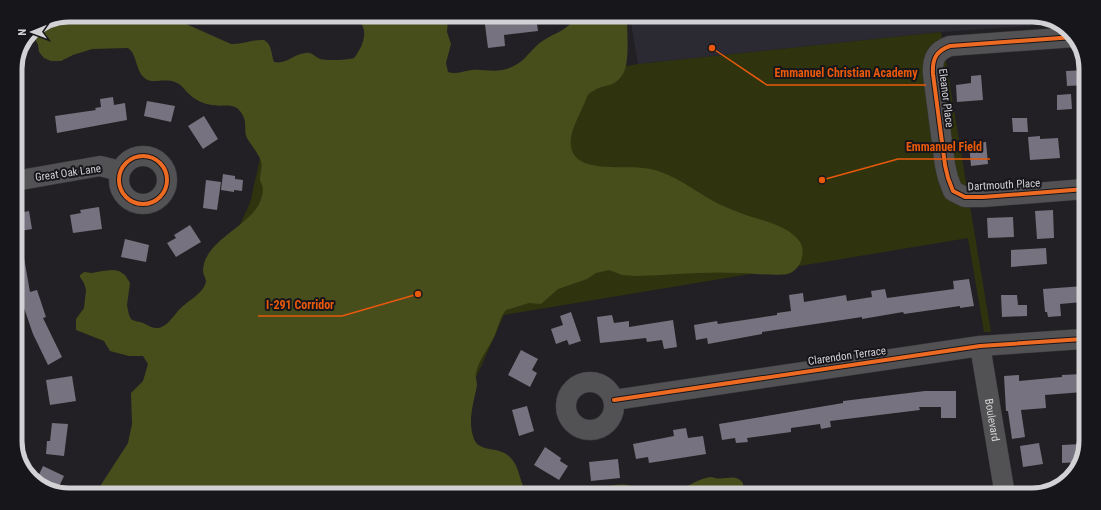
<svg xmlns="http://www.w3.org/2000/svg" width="1101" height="510" font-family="'Roboto Condensed',sans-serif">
	<rect width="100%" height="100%" fill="#222024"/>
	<!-- built -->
	<polygon fill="#2b2932" points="630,17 1030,19 1031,26 941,32 638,64"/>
	<!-- green -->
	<polygon fill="#2f340e" points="941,32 991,332 984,332 968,238 504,315 425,492 103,491 174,365 250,203 267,128 638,64"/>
	<!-- forest -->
	<g fill="#474e1c">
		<path d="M69,15H166L231,44C243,45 253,39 264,40C272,44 271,54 274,62C286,65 295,53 306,53C312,52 315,57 320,59C327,61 348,60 354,58C360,51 367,37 363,27C362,23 358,20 356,16H384C396,29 409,19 423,17C427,16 432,17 436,17C441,17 444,16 448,19L447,32L451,44L446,63L448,72C455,75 464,71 472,70C482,69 492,72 502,70C526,65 528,50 544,40C557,32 567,30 576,17H627C627,32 630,62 623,74C613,89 606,83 595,90C593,91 589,93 588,95C586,98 585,103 583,106C578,119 569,132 571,146C574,174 623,165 643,168C667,170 688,186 708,198C717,204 728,208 738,212C757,220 788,224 800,242C806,252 801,269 790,273C783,277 749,273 739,273C705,271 670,275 636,276L622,275L609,270L596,273L587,279L558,289L541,304L529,303L506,310C500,317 498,327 495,335C490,346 478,361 476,373C475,377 477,381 477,385C474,402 467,421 474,439C479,452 496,447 506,454C522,465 517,481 528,493L97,491L128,443L132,424L131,393L143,381L148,364L143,356H129L110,351L104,341L76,330V319L84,308L86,290L84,283L80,277V275L84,272L92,273L102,271L113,270L119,271L125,275L130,283L127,305L129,315L131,319C135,322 139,321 143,323C146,324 148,326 151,327C166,333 174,313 183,306C191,299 203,293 206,282C206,278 203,275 203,271C203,241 250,226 260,202C262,197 264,190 262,185C261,181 260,183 260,179C260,173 263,166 261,161C258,153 251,145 247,138C243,129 249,121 239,110C233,103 220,107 212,105C203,104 195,100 188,93C184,89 181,84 175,82C164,78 153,84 146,79C135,72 138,55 128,48L92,49L73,55L61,61H51L44,58L39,52L38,45L31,30Z"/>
		<path d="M712,477C723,482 734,472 743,483V494L588,493C599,488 615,483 627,485C641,488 655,495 669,493C684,490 700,477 712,477Z"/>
	</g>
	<!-- building -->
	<g fill="#76727f">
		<polygon points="484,17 536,17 538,31 504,35 505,46 488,48"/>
		<polygon points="1086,70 1086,85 1067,86 1066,71"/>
		<polygon points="981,75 983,100 957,102 956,85 971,83 971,76"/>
		<polygon points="1071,94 1072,109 1057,110 1057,95"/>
		<polygon points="113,97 114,105 125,103 127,120 57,133 55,116 96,110 95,108 101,107 100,99"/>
		<polygon points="147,101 175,106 171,122 144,116"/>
		<polygon points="204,116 218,139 203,149 188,126"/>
		<polygon points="1012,118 1027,118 1028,132 1013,132"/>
		<polygon points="1040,136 1040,139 1058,138 1060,158 1030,160 1028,137"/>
		<polygon points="986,142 988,164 971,166 969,143"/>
		<polygon points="223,174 235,176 235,179 243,180 242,191 234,190 234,192 221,190"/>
		<polygon points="206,180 221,182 217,210 203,208"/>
		<polygon points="99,207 102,229 73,233 70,215 81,213 80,210"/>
		<polygon points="1053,210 1054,238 1037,239 1035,211"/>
		<polygon points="29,211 32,229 15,232 15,214"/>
		<polygon points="1013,217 1014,237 988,238 987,218"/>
		<polygon points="190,225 201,242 176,257 167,243 176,238 174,235"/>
		<polygon points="125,239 149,245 146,262 121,257"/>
		<polygon points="15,241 21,241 30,292 37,290 46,317 43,318 62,357 48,365 33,334 15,282"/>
		<polygon points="1046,248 1047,264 1011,267 1011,250"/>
		<polygon points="969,279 974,306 960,308 960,306 904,314 903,312 862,319 862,317 762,332 762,334 708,344 707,338 696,340 694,325 717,321 718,324 777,315 777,313 791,311 789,295 803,293 804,302 846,295 847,301 872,297 871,291 885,289 887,298 954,289 953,281"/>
		<polygon points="1084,286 1083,302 1060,304 1061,316 1048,317 1047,312 1045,312 1043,289"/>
		<polygon points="1001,295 1017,295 1018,305 1027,305 1027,316 1002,317"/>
		<polygon points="571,312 581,341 569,345 567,340 556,344 551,329 563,325 560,316"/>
		<polygon points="612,315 614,323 629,321 629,327 673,320 677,347 664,349 662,340 647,342 646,338 600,343 597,317"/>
		<polygon points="521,350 538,359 532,370 537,373 530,387 508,375"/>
		<polygon points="1083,374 1083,392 1045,395 1046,408 1021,410 1025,437 1012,439 1008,411 1006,411 1004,376 1019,375 1019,381 1062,377 1062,375"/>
		<polygon points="72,376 76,401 50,405 46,380"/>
		<polygon points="925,391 956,391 956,418 941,418 941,407 919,407 920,410 830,421 831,427 821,429 820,424 791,428 791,432 747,438 748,442 736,443 735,438 722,440 719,424 843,403 843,401"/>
		<polygon points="527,406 534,431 519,436 512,410"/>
		<polygon points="52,423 68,424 64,456 46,454 47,441 50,441"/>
		<polygon points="686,428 688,438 703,436 706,454 649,463 648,457 636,459 633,444 674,436 673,430"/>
		<polygon points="1039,443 1043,464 1023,467 1020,446"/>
		<polygon points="1082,444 1082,462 1062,463 1062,445"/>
		<polygon points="545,447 561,458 560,461 568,466 559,480 534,465"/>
		<polygon points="618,459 620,478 591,481 589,462"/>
		<polygon points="43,466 64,476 57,491 48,491 36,481"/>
	</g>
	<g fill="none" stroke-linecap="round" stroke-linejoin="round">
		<defs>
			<g id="minor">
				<path d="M1074,37L950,46C936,51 932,59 933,74L945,165L948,178L953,191L965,197H983L1085,189"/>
				<circle cx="143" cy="180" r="24"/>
				<polyline points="15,181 100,166 120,171"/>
				<path id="s1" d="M980,346L1005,495"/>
				<circle cx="590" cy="406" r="24"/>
				<polyline points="614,400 980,346 1083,339"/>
			</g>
		</defs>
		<!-- minor casing -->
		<use href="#minor" stroke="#3b3a3d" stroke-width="21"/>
		<!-- minor -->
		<use href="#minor" stroke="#525153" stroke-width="20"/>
		<defs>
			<g id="cycleway">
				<path d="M1074,37L950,46C936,51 932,59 933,74L945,165L948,178L953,191L965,197H983L1085,189"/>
				<circle cx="143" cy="180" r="24"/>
				<polyline points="614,400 980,346 1083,339"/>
			</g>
		</defs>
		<!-- cycleway casing -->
		<use href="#cycleway" stroke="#17161b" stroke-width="6"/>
		<!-- cycleway -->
		<use href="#cycleway" stroke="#ed6a23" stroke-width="4"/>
	</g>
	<g text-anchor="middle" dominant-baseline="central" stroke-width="4" stroke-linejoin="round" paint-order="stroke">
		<!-- street labels -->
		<g font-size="11" fill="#d2d1d4" stroke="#17161b">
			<text transform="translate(946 98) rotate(83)">Eleanor Place</text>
			<text transform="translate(68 173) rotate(-8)">Great Oak Lane</text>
			<text transform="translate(1004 185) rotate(-3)">Dartmouth Place</text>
			<text transform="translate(847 356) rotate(-8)">Clarendon Terrace</text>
			<text stroke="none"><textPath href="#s1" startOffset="75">Boulevard</textPath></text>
		</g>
	</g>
	<!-- crop -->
	<path d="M0 0H1101V510H0ZM69 22H1032A47 47 0 0 1 1079 69V441A47 47 0 0 1 1032 488H69A47 47 0 0 1 22 441V69A47 47 0 0 1 69 22Z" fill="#17161b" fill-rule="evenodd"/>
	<path fill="none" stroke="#d2d1d4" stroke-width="5" d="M69 22H1032A47 47 0 0 1 1079 69V441A47 47 0 0 1 1032 488H69A47 47 0 0 1 22 441V69A47 47 0 0 1 69 22Z"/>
	<!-- callouts -->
	<path fill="none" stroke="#e8590c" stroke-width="1.5" d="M712 48L767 85H926M822 180L898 159H990M418 294L342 316H258"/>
	<g fill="#e8590c" stroke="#17161b" stroke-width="1.5">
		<circle cx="712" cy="48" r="4"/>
		<circle cx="822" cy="180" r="4"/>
		<circle cx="418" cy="294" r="4"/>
	</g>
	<g font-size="12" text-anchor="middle" font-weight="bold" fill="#e8590c" stroke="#17161b" stroke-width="4" stroke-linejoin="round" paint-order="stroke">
		<text x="846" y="77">Emmanuel Christian Academy</text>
		<text x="944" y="151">Emmanuel Field</text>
		<text x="300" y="309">I-291 Corridor</text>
	</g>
	<!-- north arrow -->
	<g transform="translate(32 32) rotate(269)" stroke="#17161b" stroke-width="3" paint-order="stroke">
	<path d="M0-3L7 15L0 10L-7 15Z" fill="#d2d1d4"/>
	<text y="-6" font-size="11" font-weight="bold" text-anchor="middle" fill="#d2d1d4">N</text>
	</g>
</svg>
